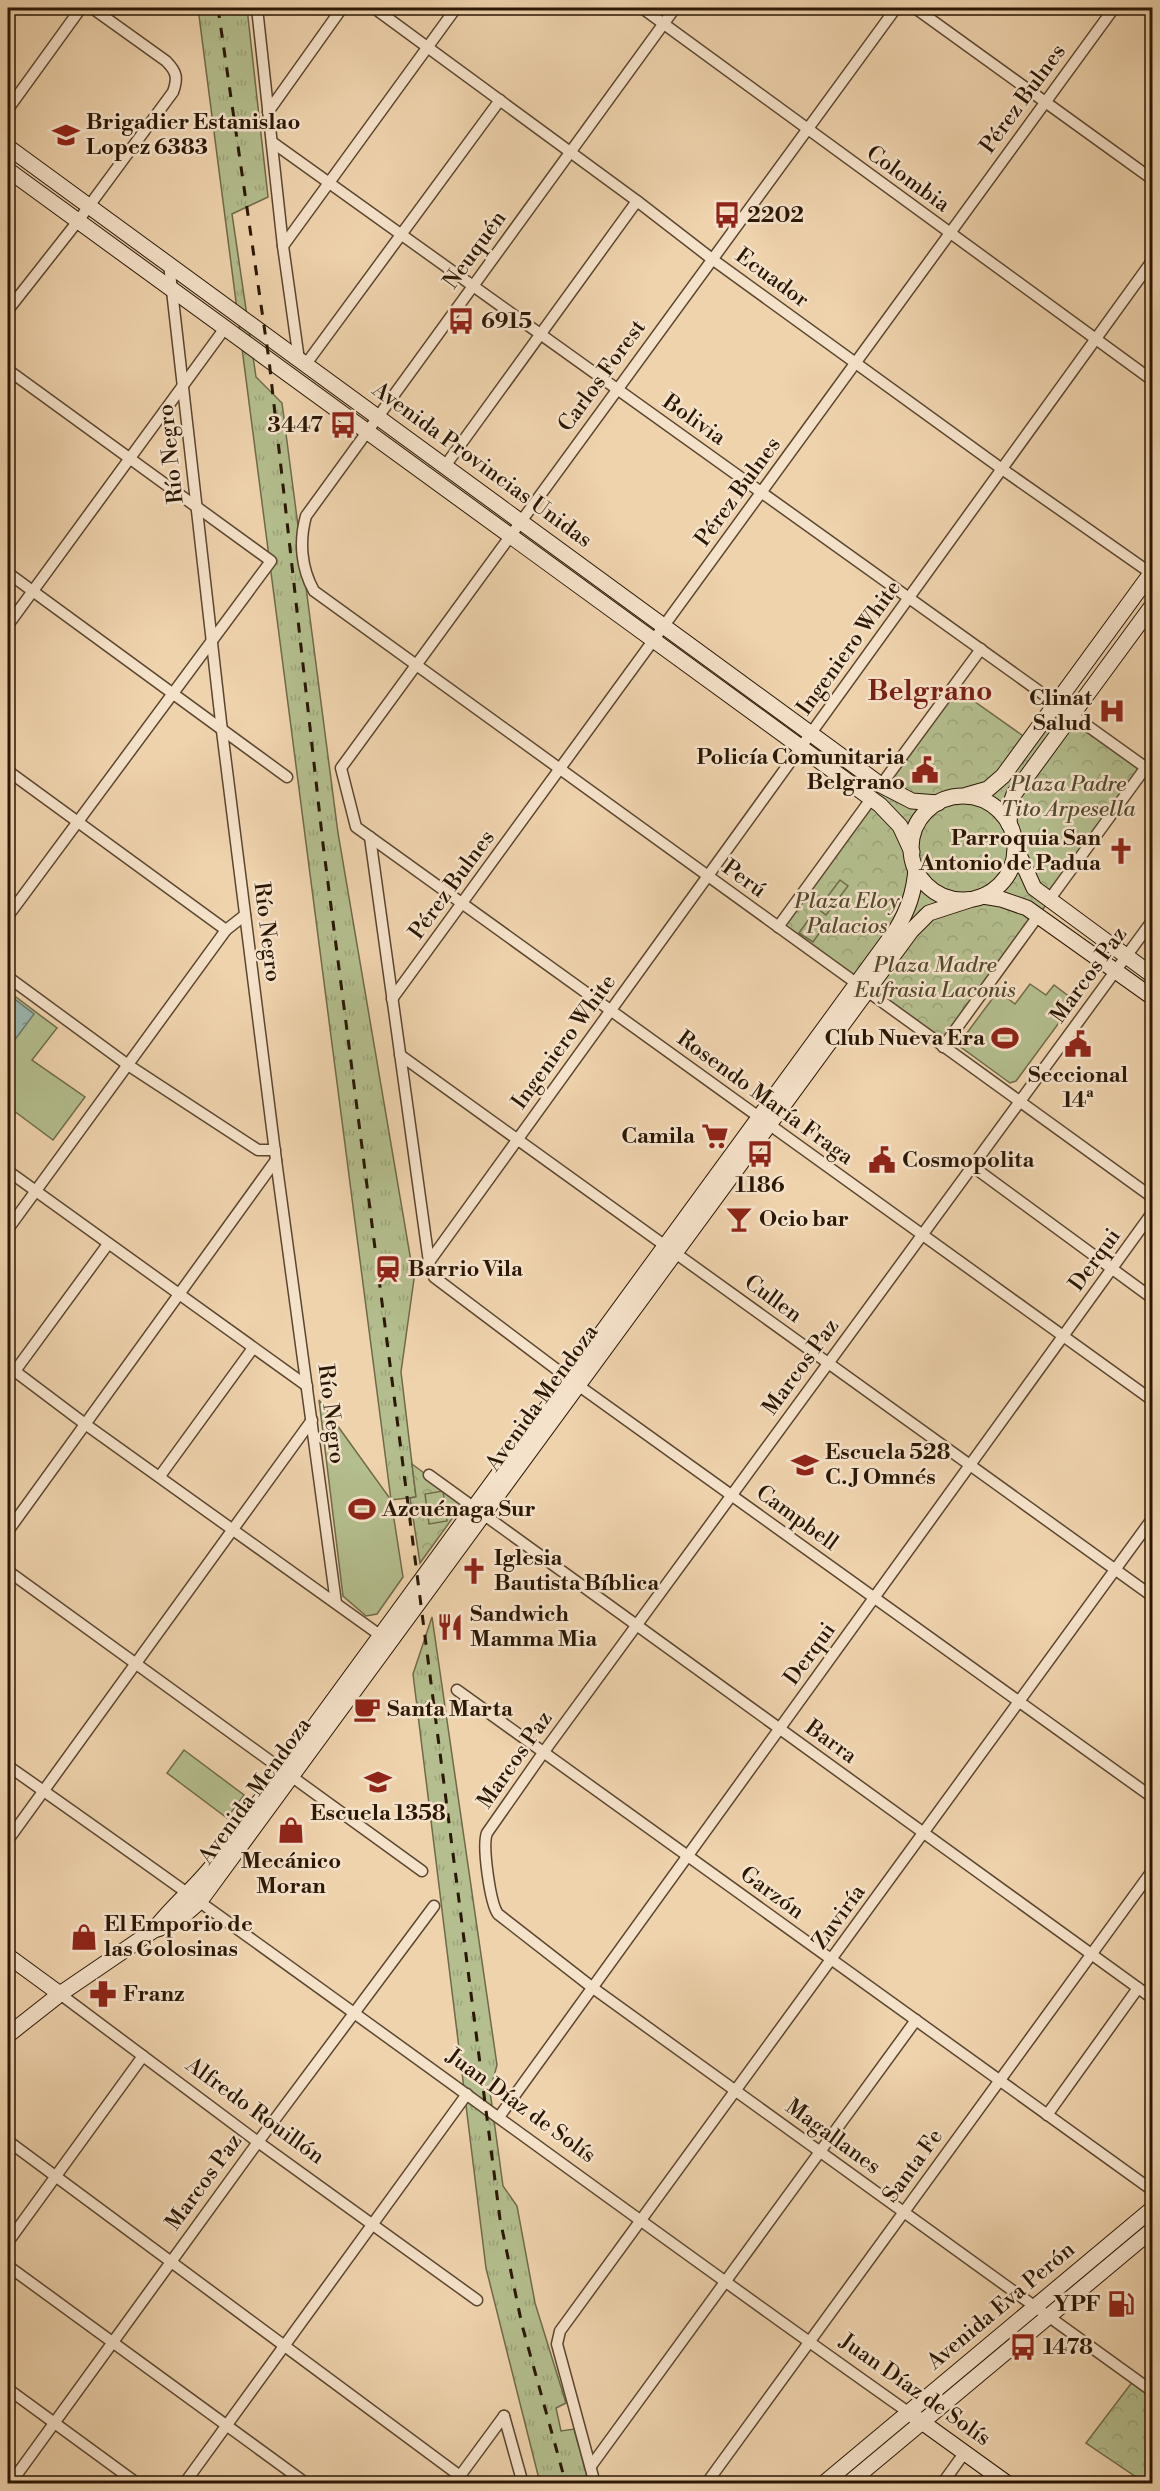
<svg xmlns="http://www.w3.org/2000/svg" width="1160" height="2491" font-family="'Libre Bodoni',serif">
	<defs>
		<pattern id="grass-tufts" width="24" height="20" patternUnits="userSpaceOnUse" patternTransform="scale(1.5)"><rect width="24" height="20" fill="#b4be8e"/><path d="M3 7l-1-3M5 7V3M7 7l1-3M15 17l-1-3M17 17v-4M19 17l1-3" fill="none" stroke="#9ba379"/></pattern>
		<pattern id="forest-crowns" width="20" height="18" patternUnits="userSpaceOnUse" patternTransform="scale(1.5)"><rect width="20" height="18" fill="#b4be8e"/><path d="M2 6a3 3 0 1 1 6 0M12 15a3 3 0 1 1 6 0" fill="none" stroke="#9ba379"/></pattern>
		<pattern id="water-ripples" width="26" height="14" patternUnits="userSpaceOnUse" patternTransform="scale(1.5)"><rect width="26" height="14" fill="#9ab7b0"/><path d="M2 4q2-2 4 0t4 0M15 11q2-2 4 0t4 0" fill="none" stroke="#7e948d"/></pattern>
	</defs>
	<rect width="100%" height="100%" fill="#efd3ad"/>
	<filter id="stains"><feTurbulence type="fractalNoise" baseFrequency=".00333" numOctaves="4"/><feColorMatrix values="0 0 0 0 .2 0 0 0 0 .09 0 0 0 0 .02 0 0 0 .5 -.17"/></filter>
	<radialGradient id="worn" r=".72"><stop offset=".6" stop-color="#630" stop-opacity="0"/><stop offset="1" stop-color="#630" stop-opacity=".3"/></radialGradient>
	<!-- grass -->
	<g fill="url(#grass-tufts)" stroke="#6f6a4a" stroke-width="1.5">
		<polygon points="198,8 247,8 268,197 232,214 256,377 282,403 338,833 414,1279 401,1372 416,1497 391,1500"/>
		<polygon points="432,1617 497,2065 490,2091 503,2186 517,2206 535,2303 566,2403 556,2408 561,2431 574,2429 589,2483 540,2483 486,2268 413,1674"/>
	</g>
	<!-- forest -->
	<g fill="url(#forest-crowns)" stroke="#6f6a4a" stroke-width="1.5">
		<polygon points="954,687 1029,740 1056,703 1146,767 943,1047 778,927"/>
		<polygon points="412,1464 460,1500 462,1505 420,1563 410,1498 416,1497"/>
		<polygon points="1133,2381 1152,2395 1152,2483 1145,2483 1086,2443"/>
	</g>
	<!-- pitch -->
	<g fill="#b4be8e" stroke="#6f6a4a" stroke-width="1.5">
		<polygon points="840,880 848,886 826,915 818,909"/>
		<polygon points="811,916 825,925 813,942 799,933"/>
		<polygon points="1030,984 1046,995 1054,985 1075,1001 1016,1081 1010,1083 958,1045 998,991 1015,1004"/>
		<polygon points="8,991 57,1028 32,1060 85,1097 53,1140 10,1108 8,1111"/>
		<polygon points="319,1400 391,1500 403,1577 377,1614 366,1616 343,1596"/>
		<polygon points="443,1491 447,1521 429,1524 425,1494"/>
		<polygon points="184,1750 244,1795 227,1818 167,1773"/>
	</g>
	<!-- water -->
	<polygon fill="url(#water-ripples)" stroke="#6d776c" stroke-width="1.5" points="8,994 34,1014 14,1041 8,1036"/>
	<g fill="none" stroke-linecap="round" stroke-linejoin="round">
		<defs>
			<g id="street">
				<polyline points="257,8 283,246 299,360"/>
				<polyline points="374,8 637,201 712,259 1002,469 1152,574"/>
				<polyline points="642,8 1152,380"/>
				<path d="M675,8L306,516C299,541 301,568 314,591L1152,1197"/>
				<polyline points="896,8 341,768 356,827 1152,1400"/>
				<polyline points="915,8 1152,179"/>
				<polyline points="8,109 81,8"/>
				<polyline points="268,112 342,8"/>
				<polyline points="272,142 1152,772"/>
				<polyline points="283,246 456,8"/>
				<polyline points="169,264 222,731 276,1160 336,1603"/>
				<path d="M8,310L78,221L173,92C178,78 177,72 166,61L92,8"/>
				<polyline points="306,364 500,100"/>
				<polyline points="8,370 271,561 8,916"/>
				<polyline points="445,466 637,201"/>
				<polyline points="8,573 287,777"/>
				<polyline points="8,625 225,328"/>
				<polyline points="8,771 226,930"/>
				<polyline points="881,785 981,649"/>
				<polyline points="370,837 429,1262 434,1277 568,1378 1152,1797"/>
				<polyline points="1049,900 1146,767"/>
				<path d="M1152,921L543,1753L487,1833C482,1845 490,1903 498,1914L593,1988L1152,2391"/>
				<polyline points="778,927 871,799"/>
				<polyline points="8,977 128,1065 258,1150 275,1150"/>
				<polyline points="392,999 1114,8"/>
				<polyline points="943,1047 1038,916"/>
				<polyline points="400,1055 1152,1596"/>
				<polyline points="972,1166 1152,1298"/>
				<polyline points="8,1171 307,1386"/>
				<polyline points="8,1229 226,930 245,915"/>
				<polyline points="429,1262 1152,261"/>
				<polyline points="8,1366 85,1424 384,1638"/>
				<polyline points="15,1371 108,1244"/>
				<polyline points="429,1475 1152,1998"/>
				<polyline points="160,1476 253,1348"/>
				<polyline points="8,1531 276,1160"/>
				<polyline points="8,1571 422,1871"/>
				<polyline points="457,1690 1152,2190"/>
				<path d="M8,1766C310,1977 606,2199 908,2412"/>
				<polyline points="8,1840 312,1420"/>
				<polyline points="60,1994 258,2142 477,2300"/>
				<polyline points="1047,2115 1138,1988"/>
				<polyline points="499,2117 1152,1213"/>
				<polyline points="8,2141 460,2476"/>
				<polyline points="8,2242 143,2056"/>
				<polyline points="8,2266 307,2484"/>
				<polyline points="8,2389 138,2484"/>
				<polyline points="504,2416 523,2484"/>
				<polyline points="591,2466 916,2020"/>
				<polyline points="10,2484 258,2142 434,1906"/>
				<polyline points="184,2484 467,2094"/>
				<polyline points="454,2484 504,2416"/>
				<polyline points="595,2484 557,2344 560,2331 1152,1519"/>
				<polyline points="706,2484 1152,1871"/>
				<polyline points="942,2484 965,2452"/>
			</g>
			<g id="secondary">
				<polyline points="8,147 881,785 912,801 938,803"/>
				<polyline points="8,170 880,805 900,826 912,852"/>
				<polyline points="967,795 988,789 1003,776 1152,572"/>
				<circle cx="963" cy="848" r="52"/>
				<polyline points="1009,824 1010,806 1014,794 1152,606"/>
				<polyline points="1016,848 1034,888 1152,975"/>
				<polyline points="983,896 1001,899 1027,908 1152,997"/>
				<path d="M154,1930C171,1907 195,1888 213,1865L896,930C908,910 914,893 916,869"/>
				<polyline points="8,1956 60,1994"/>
				<path d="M8,2035L60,1994L154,1930C174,1925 185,1915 200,1901L911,931L929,913L969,900"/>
				<polyline points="915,2417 1008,2484"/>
				<polyline points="823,2484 1152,2209"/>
				<polyline points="848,2484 1152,2230"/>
			</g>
		</defs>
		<!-- street casing -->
		<use href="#street" stroke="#5b462f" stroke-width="13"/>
		<!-- secondary casing -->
		<use href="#secondary" stroke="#2a1705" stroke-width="17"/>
		<!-- street -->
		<use href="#street" stroke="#f5e2ca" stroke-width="10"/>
		<!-- secondary -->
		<use href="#secondary" stroke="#f5e2ca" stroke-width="15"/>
		<!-- rail -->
		<polyline stroke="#2a1705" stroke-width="3" stroke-dasharray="10 10" stroke-linecap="butt" points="218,8 269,360 323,844 500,2219 522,2325 566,2484"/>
	</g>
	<!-- icons -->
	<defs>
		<symbol id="school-bare" viewBox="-9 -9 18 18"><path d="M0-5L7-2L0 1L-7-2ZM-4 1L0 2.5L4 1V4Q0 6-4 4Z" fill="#8f2418" stroke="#f5e2ca" stroke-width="2.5" paint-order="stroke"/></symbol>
		<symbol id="bus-bare" viewBox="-9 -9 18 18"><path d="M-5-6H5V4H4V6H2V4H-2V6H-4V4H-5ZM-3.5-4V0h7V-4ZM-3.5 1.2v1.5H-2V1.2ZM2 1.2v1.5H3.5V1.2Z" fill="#8f2418" stroke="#f5e2ca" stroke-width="2.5" paint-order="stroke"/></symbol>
		<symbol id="hospital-bare" viewBox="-9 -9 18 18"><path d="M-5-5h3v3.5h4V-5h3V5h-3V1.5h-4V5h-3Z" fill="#8f2418" stroke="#f5e2ca" stroke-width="2.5" paint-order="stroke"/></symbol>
		<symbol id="civic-bare" viewBox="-9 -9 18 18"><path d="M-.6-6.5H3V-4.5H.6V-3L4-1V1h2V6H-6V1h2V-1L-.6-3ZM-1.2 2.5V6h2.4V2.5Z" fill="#8f2418" stroke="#f5e2ca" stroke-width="2.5" paint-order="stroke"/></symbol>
		<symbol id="church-bare" viewBox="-9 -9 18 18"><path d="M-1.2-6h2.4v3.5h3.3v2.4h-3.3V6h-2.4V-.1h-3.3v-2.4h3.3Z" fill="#8f2418" stroke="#f5e2ca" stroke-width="2.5" paint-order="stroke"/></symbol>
		<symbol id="stadium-bare" viewBox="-9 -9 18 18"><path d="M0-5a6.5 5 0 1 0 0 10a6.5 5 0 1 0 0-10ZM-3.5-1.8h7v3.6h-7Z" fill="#8f2418" stroke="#f5e2ca" stroke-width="2.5" paint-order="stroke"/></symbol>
		<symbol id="supermarket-bare" viewBox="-9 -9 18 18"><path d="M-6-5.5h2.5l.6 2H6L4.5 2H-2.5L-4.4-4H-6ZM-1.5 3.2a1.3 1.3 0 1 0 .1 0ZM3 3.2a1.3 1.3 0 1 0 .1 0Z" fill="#8f2418" stroke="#f5e2ca" stroke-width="2.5" paint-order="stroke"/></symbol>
		<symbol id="bar-bare" viewBox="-9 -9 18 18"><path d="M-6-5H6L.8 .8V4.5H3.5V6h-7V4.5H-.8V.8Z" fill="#8f2418" stroke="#f5e2ca" stroke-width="2.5" paint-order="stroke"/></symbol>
		<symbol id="station-bare" viewBox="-9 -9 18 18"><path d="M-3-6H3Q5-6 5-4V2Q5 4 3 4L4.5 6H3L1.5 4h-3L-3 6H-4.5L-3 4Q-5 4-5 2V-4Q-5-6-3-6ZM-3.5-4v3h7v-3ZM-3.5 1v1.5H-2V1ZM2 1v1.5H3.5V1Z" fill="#8f2418" stroke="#f5e2ca" stroke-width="2.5" paint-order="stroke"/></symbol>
		<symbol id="restaurant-bare" viewBox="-9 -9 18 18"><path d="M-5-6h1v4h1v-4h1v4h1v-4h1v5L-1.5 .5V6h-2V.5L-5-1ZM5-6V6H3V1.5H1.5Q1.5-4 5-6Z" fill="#8f2418" stroke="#f5e2ca" stroke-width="2.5" paint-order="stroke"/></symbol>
		<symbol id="cafe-bare" viewBox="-9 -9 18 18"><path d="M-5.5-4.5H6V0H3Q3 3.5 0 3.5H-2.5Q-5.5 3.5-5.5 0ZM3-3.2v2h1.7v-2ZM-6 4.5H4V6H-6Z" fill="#8f2418" stroke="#f5e2ca" stroke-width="2.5" paint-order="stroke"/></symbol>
		<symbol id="shop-bare" viewBox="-9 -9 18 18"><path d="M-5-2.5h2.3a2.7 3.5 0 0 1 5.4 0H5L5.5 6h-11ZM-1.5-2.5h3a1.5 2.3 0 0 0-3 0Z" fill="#8f2418" stroke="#f5e2ca" stroke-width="2.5" paint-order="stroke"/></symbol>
		<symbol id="pharmacy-bare" viewBox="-9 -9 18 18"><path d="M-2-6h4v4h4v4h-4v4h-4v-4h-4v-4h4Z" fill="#8f2418" stroke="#f5e2ca" stroke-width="2.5" paint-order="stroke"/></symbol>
		<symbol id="fuel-bare" viewBox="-9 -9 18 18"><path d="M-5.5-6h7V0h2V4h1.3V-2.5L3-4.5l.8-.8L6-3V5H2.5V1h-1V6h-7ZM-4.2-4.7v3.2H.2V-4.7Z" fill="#8f2418" stroke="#f5e2ca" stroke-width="2.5" paint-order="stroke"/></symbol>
	</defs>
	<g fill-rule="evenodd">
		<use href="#school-bare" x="47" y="116" width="38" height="38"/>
		<use href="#bus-bare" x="708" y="196" width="38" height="38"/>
		<use href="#bus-bare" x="442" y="302" width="38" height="38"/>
		<use href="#bus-bare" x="324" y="406" width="38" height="38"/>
		<use href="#hospital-bare" x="1093" y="692" width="38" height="38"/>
		<use href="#civic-bare" x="906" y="751" width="38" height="38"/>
		<use href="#church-bare" x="1102" y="832" width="38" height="38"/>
		<use href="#stadium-bare" x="986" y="1019" width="38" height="38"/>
		<use href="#civic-bare" x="1059" y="1025" width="38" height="38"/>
		<use href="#supermarket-bare" x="696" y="1117" width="38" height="38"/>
		<use href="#bus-bare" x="741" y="1135" width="38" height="38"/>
		<use href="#civic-bare" x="863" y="1141" width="38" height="38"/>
		<use href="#bar-bare" x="720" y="1200" width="38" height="38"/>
		<use href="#station-bare" x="369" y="1250" width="38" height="38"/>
		<use href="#school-bare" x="786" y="1446" width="38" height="38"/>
		<use href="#stadium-bare" x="343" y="1490" width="38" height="38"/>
		<use href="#church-bare" x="455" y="1552" width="38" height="38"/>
		<use href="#restaurant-bare" x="431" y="1608" width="38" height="38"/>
		<use href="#cafe-bare" x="348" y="1690" width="38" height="38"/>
		<use href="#school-bare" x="359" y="1763" width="38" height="38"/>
		<use href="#shop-bare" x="272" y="1811" width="38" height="38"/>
		<use href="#shop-bare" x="65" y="1918" width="38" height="38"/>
		<use href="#pharmacy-bare" x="84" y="1975" width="38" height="38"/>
		<use href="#fuel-bare" x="1102" y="2285" width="38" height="38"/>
		<use href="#bus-bare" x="1004" y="2328" width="38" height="38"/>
	</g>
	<g text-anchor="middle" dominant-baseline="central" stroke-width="5" stroke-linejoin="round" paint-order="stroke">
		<!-- street labels -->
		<g font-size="22" fill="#2a1705" stroke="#f5e2ca">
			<text transform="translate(1023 99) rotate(-54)">Pérez Bulnes</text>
			<text transform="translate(908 179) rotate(36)">Colombia</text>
			<text transform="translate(475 250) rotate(-54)">Neuquén</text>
			<text transform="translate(772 278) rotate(36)">Ecuador</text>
			<text transform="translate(602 376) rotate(-54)">Carlos Forest</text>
			<text transform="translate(694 420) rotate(35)">Bolivia</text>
			<text transform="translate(171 454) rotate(-96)">Río Negro</text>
			<text transform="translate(482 465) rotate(36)">Avenida Provincias Unidas</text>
			<text transform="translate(738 492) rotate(-54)">Pérez Bulnes</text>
			<text transform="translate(849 648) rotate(-54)">Ingeniero White</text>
			<text transform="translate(744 879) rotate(36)">Perú</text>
			<text transform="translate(452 885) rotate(-54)">Pérez Bulnes</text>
			<text transform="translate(267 932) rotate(83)">Río Negro</text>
			<text transform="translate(1089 975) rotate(-54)">Marcos Paz</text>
			<text transform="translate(564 1042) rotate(-54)">Ingeniero White</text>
			<text transform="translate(765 1098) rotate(36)">Rosendo María Fraga</text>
			<text transform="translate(1095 1260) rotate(-54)">Derqui</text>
			<text transform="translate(773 1299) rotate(36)">Cullen</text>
			<text transform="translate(801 1367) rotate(-54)">Marcos Paz</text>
			<text transform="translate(542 1398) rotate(-54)">Avenida Mendoza</text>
			<text transform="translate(331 1414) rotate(83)">Río Negro</text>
			<text transform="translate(797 1518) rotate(36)">Campbell</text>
			<text transform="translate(810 1654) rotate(-54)">Derqui</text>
			<text transform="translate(831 1742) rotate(36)">Barra</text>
			<text transform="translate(515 1760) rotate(-55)">Marcos Paz</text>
			<text transform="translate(255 1791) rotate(-54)">Avenida Mendoza</text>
			<text transform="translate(772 1893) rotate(36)">Garzón</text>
			<text transform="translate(839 1917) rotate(-54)">Zuviría</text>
			<text transform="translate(521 2106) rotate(36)">Juan Díaz de Solís</text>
			<text transform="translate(255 2111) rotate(36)">Alfredo Rouillón</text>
			<text transform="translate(833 2137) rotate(36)">Magallanes</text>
			<text transform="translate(913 2166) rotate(-54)">Santa Fe</text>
			<text transform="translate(204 2182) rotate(-54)">Marcos Paz</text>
			<text transform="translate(1001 2306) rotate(-40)">Avenida Eva Perón</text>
			<text transform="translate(915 2390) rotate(35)">Juan Díaz de Solís</text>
		</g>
		<!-- poi labels -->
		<g font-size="22" font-weight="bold" fill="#2a1705" stroke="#f5e2ca" text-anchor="start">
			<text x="86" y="122">Brigadier Estanislao<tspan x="86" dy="25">Lopez 6383</tspan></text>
			<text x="747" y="215">2202</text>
			<text x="481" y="321">6915</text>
			<text x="323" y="425" text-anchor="end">3447</text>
			<text x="1092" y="698" text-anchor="end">Clinat<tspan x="1092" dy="25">Salud</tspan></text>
			<text x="905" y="757" text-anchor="end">Policía Comunitaria<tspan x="905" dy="25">Belgrano</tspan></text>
			<text x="1101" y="838" text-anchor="end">Parroquia San<tspan x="1101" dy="25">Antonio de Padua</tspan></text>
			<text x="985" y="1038" text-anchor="end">Club Nueva Era</text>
			<text x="1078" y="1075" text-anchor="middle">Seccional<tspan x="1078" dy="25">14ª</tspan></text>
			<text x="695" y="1136" text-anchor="end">Camila</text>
			<text x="902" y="1160">Cosmopolita</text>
			<text x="760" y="1185" text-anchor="middle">1186</text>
			<text x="759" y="1219">Ocio bar</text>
			<text x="408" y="1269">Barrio Vila</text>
			<text x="825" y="1452">Escuela 528<tspan x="825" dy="25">C. J Omnés</tspan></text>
			<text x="382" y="1509">Azcuénaga Sur</text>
			<text x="494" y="1558">Iglesia<tspan x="494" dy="25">Bautista Bíblica</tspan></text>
			<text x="470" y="1614">Sandwich<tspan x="470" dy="25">Mamma Mia</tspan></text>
			<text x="387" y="1709">Santa Marta</text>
			<text x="378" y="1813" text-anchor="middle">Escuela 1358</text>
			<text x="291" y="1861" text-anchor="middle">Mecánico<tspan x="291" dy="25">Moran</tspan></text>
			<text x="104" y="1924">El Emporio de<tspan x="104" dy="25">las Golosinas</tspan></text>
			<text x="123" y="1994">Franz</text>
			<text x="1101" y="2304" text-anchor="end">YPF</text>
			<text x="1043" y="2347">1478</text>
		</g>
		<!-- park labels -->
		<g font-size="22" font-style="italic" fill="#53492e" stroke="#f5e2ca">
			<text x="1068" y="784">Plaza Padre<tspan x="1068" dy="25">Tito Arpesella</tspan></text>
			<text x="847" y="901">Plaza Eloy<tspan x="847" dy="25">Palacios</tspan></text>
			<text x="935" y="965">Plaza Madre<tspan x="935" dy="25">Eufrasia Laconis</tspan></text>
		</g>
		<!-- district labels -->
		<g font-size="28" font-weight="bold" fill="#7a1f14" stroke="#f5e2ca">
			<text x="930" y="691">Belgrano</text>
		</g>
	</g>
	<!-- margin -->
	<rect width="1160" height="2491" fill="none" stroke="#efd3ad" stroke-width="30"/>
	<rect x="9" y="9" width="1142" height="2473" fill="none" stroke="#2a1705" stroke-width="3"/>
	<rect x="15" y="15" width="1130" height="2461" fill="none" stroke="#2a1705" stroke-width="1.5"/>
	<rect width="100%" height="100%" filter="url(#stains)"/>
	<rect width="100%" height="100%" fill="url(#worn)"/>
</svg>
